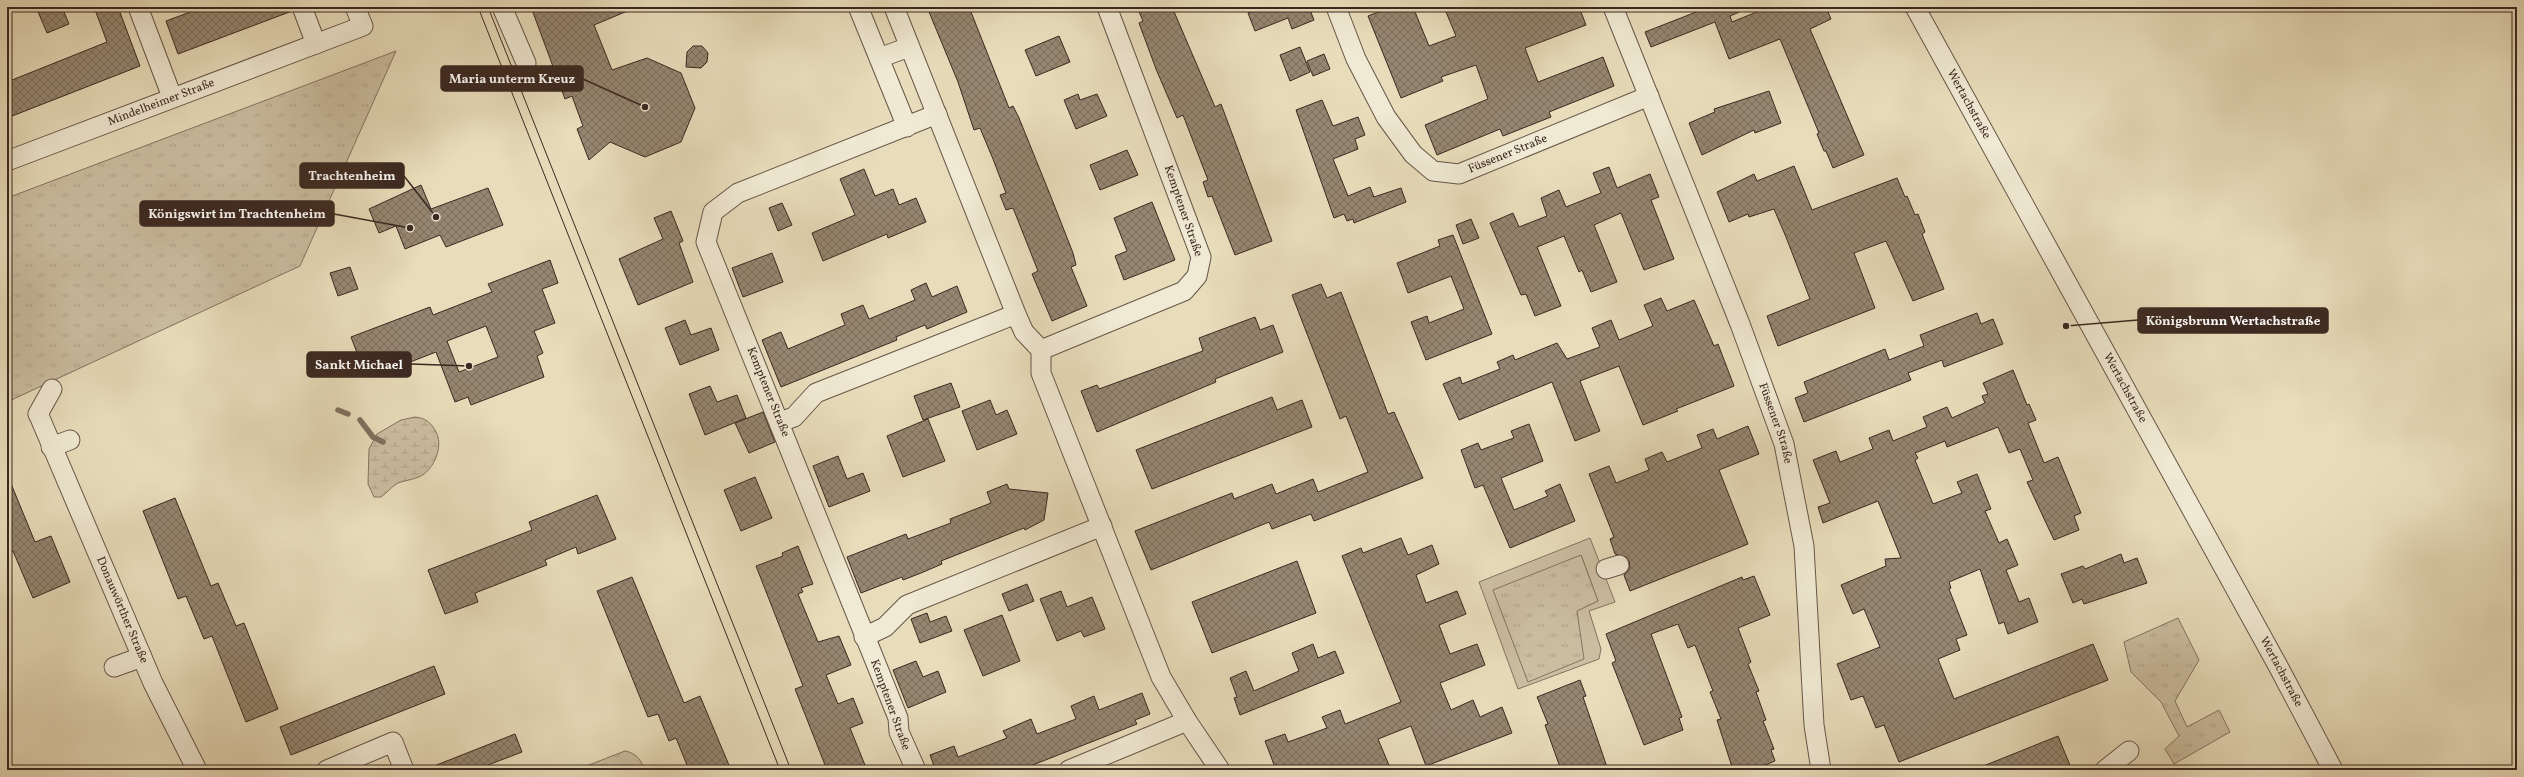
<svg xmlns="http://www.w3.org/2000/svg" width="2524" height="777" font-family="Vollkorn,serif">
	<defs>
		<pattern id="wetland-marsh" width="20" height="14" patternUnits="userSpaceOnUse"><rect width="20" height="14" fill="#cbbea1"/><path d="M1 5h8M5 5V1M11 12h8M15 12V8" fill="none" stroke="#afa38a"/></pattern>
		<pattern id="park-tufts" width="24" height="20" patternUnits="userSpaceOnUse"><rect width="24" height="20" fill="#cbbea1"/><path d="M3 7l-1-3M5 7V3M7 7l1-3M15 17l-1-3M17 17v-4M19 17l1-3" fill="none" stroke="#afa38a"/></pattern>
		<pattern id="building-cross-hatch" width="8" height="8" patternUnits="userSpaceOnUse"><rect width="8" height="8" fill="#958671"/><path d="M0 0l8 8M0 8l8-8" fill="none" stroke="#7b6e5c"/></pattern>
	</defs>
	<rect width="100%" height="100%" fill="#e8ddbb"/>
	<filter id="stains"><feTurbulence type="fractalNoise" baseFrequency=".005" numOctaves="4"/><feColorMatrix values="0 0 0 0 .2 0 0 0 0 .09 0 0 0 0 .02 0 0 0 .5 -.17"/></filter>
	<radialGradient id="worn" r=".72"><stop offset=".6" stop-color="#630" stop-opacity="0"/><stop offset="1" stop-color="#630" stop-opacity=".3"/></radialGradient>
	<!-- grass -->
	<path fill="#cbbea1" stroke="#837361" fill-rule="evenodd" d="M1590,538L1615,602L1589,611L1601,649L1599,659L1518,689L1479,582ZM1581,555L1598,601L1577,610Z"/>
	<!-- wetland -->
	<path fill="url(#wetland-marsh)" stroke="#837361" d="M415,417C425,418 431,422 436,432C443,444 436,465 424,474C418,479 406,480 398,483C392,486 387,493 381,497H374L368,484L369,449L377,434L401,420Z"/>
	<!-- park -->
	<g fill="url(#park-tufts)" stroke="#837361">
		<polygon points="396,51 300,266 7,402 7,198"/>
		<polygon points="1581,555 1598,601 1577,611 1584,659 1528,682 1493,590"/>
		<polygon points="2178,618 2199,660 2175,701 2187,727 2219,710 2230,732 2174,764 2165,749 2179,736 2161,702 2131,672 2124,642"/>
		<path d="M625,751C636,753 641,760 645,770H576Z"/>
	</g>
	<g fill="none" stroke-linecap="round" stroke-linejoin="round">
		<!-- stream -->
		<g stroke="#7f6f5e" stroke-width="5.5">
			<polyline points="338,410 348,414"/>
			<polyline points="360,420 373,437 383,442"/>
		</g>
	</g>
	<!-- building -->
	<g fill="url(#building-cross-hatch)" stroke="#3b2821" fill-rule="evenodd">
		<polygon points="36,7 62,7 69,24 47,33"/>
		<polygon points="94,7 118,7 140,66 7,118 7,82 107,42"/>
		<polygon points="204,7 291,7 292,11 178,54 166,21"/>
		<polygon points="531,7 637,7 594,25 612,70 647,58 681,73 695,108 681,142 645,157 610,142 589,160 577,129 583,126 572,96 565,99"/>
		<polygon points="927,7 969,7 1009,108 1013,106 1019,118 1051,197 1073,253 1076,265 1071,267 1087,306 1052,321 1032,274 1038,271 1019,223 1013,208 1006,210 1000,195 1006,193 993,159 980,128 974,130 958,82"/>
		<polygon points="1137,7 1172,7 1215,107 1221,104 1272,241 1235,255 1212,196 1208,197 1203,182 1208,180 1183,115 1177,118 1156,69 1139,23 1143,21"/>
		<polygon points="1253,7 1314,7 1310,10 1314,20 1292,29 1288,18 1255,31 1248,13 1254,10"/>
		<polygon points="1391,7 1413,7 1429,46 1456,36 1444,7 1579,7 1586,25 1525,48 1538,82 1603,57 1614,86 1549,112 1551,117 1503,136 1500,129 1437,155 1425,125 1488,99 1476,65 1441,77 1443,81 1401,98 1368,16"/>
		<polygon points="1709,7 1751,7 1730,16 1732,22 1769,7 1826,7 1831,19 1810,29 1864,155 1833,168 1826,151 1824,151 1817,134 1819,133 1780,39 1729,59 1715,22 1651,47 1645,32"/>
		<polygon points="1059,36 1070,62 1036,76 1025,50"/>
		<polygon points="693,46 702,46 708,53 707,62 701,68 686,67 687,52"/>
		<polygon points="1300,47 1310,72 1290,81 1280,55"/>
		<polygon points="1324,54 1330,69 1313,76 1307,61"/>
		<polygon points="1769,91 1781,123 1755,133 1754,130 1702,155 1689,123 1715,112 1714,109"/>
		<polygon points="1078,94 1080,100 1097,94 1107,116 1076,129 1064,100"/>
		<polygon points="1322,100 1333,126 1358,117 1365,135 1355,139 1358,149 1333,159 1348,196 1370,187 1374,197 1401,188 1406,202 1354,223 1353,219 1347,221 1344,214 1334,218 1296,110"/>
		<polygon points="1127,150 1138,175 1100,190 1090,165"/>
		<polygon points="1794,166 1812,210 1897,178 1905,197 1907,196 1915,215 1918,214 1925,232 1922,234 1944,289 1913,301 1886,241 1854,253 1875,308 1778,346 1767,316 1810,299 1786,237 1774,209 1749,217 1748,214 1729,222 1717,192 1754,174 1757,181"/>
		<polygon points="1609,167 1617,188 1650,174 1659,197 1651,200 1674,259 1644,270 1621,213 1594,225 1617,282 1591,292 1582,270 1579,272 1564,236 1537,247 1561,306 1535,316 1526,294 1521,295 1490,223 1513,213 1519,227 1547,216 1541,198 1559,190 1566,207 1601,193 1593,173"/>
		<polygon points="864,169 875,196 893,189 899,205 916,198 926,222 888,238 887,234 823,261 812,233 855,215 840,179"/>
		<polygon points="421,185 431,209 488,188 503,225 446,247 440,235 405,249 396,226 379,233 369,209"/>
		<polygon points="1152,202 1175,260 1124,280 1115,256 1127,251 1114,218"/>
		<polygon points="782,203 792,225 778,231 769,208"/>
		<polygon points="671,211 683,241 679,243 693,282 638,305 619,259 663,239 654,218"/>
		<polygon points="1471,219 1479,238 1463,244 1456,225"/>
		<polygon points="1453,235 1492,334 1426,360 1411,322 1427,316 1429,323 1464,309 1451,276 1408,293 1397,263 1440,246 1438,240"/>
		<polygon points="772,253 783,282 743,297 732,268"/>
		<path d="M550,260L558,283L542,289L555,323L534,331L543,353L537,356L544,377L471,405L468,397L455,402L436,352L377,375L375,370L365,374L351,337L430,307L433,315L492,292L488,284ZM486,326L498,357L459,372L447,341Z"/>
		<polygon points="350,267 358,289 338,296 330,273"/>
		<polygon points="926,283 932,297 957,286 967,312 927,329 925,325 910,331 896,337 897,340 781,387 762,340 781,332 788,349 845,325 841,314 863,305 869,319 915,300 911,290"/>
		<polygon points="1321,284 1327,298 1341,292 1388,414 1394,412 1423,478 1314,521 1311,514 1272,529 1269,522 1151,570 1135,531 1232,493 1234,499 1272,484 1276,494 1313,479 1318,492 1368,472 1346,416 1340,419 1292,295"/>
		<polygon points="1661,298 1667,311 1694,300 1714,346 1718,344 1734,386 1676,409 1678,411 1643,425 1619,366 1580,381 1600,431 1575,441 1552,382 1459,420 1443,384 1460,377 1462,384 1500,369 1497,362 1513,355 1515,360 1557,343 1567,359 1600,347 1592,328 1611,320 1619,340 1653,326 1644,305"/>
		<polygon points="1977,313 1981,324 1993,319 2003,344 1944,367 1942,360 1908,373 1911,380 1804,422 1795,398 1808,393 1804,382 1885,349 1889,360 1924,346 1920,335"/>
		<polygon points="1255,317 1260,330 1273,325 1283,352 1215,379 1216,382 1097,432 1081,391 1097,385 1099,389 1203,351 1199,338"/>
		<polygon points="685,320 691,335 711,328 719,350 680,365 665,328"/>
		<polygon points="2013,370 2027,405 2029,404 2036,420 2028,423 2044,463 2058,457 2081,513 2074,516 2079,530 2054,540 2027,482 2033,480 2020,449 2009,453 1998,427 1947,447 1945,441 1915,453 1918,458 1915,460 1933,504 1962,493 1957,482 1977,474 1991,509 1985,511 1999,543 2007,539 2018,565 2006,570 2019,602 2029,598 2038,622 2008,634 2004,622 1999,624 1980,569 1949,582 1951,588 1949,589 1967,635 1956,639 1960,650 1938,659 1954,699 2093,644 2108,680 1899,762 1884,725 1876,728 1863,696 1851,700 1837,664 1880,647 1864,609 1853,614 1841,585 1886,566 1885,559 1901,558 1878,501 1823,523 1818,507 1830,503 1813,460 1836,451 1840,462 1873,449 1869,438 1889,430 1893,441 1927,427 1923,417 1947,407 1952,418 1985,403 1982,396 1988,394 1983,383"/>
		<polygon points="951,383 960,407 923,420 914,396"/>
		<polygon points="710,386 717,402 737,395 746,418 705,435 689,394"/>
		<polygon points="1272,397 1277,410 1302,400 1312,427 1152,489 1136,450"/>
		<polygon points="990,400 996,415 1007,410 1017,434 977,450 962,411"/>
		<polygon points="763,412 775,442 749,453 735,423"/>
		<polygon points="928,419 945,461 903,477 887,436"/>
		<polygon points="1529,424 1543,461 1501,478 1514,510 1548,496 1545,491 1560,484 1575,521 1510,548 1483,485 1475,488 1461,450 1478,443 1481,450 1497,444 1514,438 1511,431"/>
		<polygon points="1748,426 1759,454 1719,470 1748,544 1630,591 1624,575 1630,568 1629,561 1626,557 1615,554 1610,539 1614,537 1589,474 1609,466 1616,483 1649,470 1645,459 1662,452 1667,462 1702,448 1697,435 1713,429 1717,439"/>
		<polygon points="838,456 847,479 863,473 870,491 829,507 813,466"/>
		<polygon points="7,474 35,542 51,536 70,582 33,598 13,551 7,554"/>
		<polygon points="755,477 772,518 741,531 724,490"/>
		<polygon points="1007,484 1009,489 1048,493 1044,520 1025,530 1024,528 941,561 942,564 921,573 903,580 902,577 861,593 847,557 906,534 908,539 951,523 950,519 991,503 987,492"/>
		<polygon points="597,495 616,539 578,554 576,547 545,560 547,565 475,593 478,602 445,614 428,570 532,530 529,522"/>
		<polygon points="175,498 211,586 218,583 236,626 244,623 278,709 246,722 212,636 204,639 186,596 178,599 143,511"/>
		<polygon points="1401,538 1408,555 1432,545 1439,564 1416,575 1426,603 1457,591 1466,614 1439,625 1450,654 1477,644 1485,665 1440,683 1451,710 1473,700 1480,717 1502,707 1512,733 1426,766 1411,726 1378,739 1391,770 1276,770 1265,741 1285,734 1288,742 1327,728 1322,717 1340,710 1345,724 1401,702 1342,556 1361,548 1363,553"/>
		<polygon points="798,546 813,584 801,588 803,592 798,594 818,642 839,636 851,665 826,675 838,704 853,698 863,723 850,728 867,770 827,770 795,689 803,686 756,566 783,556 782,553"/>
		<polygon points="2121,554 2124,563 2137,558 2147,583 2084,604 2082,599 2073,603 2061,574 2083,566 2085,569"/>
		<polygon points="1297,561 1316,613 1212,653 1192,602"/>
		<polygon points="1754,576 1770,615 1738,628 1751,662 1748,664 1759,691 1756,692 1766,720 1763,721 1774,749 1771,750 1775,761 1753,770 1733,770 1717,720 1721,719 1710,692 1713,691 1695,645 1688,648 1678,624 1651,634 1682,717 1679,718 1683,730 1644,745 1612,663 1616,661 1606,634 1742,577 1743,580"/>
		<polygon points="632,577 684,703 700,696 731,770 689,770 676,738 669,741 658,714 648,717 597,591"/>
		<polygon points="1027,584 1034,601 1009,611 1002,594"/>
		<polygon points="1061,591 1067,607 1092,597 1105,629 1084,637 1081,631 1057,641 1040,599"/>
		<polygon points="927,613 930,622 946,616 952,631 920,643 911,619"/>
		<polygon points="1002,615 1020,661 983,676 964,630"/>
		<polygon points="1313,644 1318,658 1335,651 1344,673 1240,715 1234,698 1237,697 1230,678 1246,671 1254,691 1299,671 1292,653"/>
		<polygon points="916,661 923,677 938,671 946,692 908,708 893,670"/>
		<polygon points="434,666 445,694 291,755 280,727"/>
		<polygon points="1580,680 1586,696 1583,697 1608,770 1561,770 1545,725 1548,724 1537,697"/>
		<polygon points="1142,693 1150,714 1135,720 1137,724 1020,770 927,770 934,766 930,755 954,746 958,757 1007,738 1003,731 1031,719 1037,734 1076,719 1071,706 1094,696 1099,710"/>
		<polygon points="515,734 522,752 475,770 424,770"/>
		<polygon points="2058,736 2072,770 1977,770 1976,769"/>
	</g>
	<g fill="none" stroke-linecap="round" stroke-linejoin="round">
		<defs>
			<g id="minor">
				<polyline points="138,7 172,97"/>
				<polyline points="302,7 316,44"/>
				<polyline points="502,7 526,63"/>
				<polyline points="894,7 1016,314 1024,332 1041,350 1041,373 1161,677 1187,721 1220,770"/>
				<path id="s1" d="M1336,7L1356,59L1386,117L1413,154L1433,171L1459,174L1649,96"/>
				<path id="s2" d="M1613,7L1740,324L1784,444L1804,546L1814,725L1821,770"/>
				<path id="s3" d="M1915,7L2278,666L2333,770"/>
				<polyline points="859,9 907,127"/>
				<polyline points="879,58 909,47"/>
				<path id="s4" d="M7,161L363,26L355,7"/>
				<polyline points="1041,350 1184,291 1197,276 1201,257 1107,7"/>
				<path id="s5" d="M52,389L38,414L40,418L153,683L197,770"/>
				<polyline points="780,422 794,417 816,393 1016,314"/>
				<polyline points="51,447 70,440"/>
				<polyline points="1606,569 1619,565"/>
				<polyline points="864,637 885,627 907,605 1102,526"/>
				<polyline points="114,667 142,657"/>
				<polyline points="327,770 393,742 404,770"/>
				<polyline points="916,770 899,732 898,718 706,242 713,212 738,193 937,114"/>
				<polyline points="1069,770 1187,721"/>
				<polyline points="2105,770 2129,751"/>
			</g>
		</defs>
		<!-- minor casing -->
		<use href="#minor" stroke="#665548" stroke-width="21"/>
		<!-- minor -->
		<use href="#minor" stroke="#f0e9d3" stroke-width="19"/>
		<!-- tram -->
		<g stroke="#3b2821" stroke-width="1">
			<polyline points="478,7 780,770"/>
			<polyline points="488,7 791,770"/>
		</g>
	</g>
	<g text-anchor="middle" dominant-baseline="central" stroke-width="3" stroke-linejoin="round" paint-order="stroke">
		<!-- street labels -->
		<g font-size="12" fill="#3b2821" stroke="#f0e9d3">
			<text stroke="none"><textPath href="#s4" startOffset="165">Mindelheimer Straße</textPath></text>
			<text stroke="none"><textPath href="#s3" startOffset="111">Wertachstraße</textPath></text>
			<text stroke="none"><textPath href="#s1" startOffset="272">Füssener Straße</textPath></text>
			<text transform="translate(1183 211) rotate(71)">Kemptener Straße</text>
			<text stroke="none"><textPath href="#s3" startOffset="435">Wertachstraße</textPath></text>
			<text transform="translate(768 392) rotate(68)">Kemptener Straße</text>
			<text stroke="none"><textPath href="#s2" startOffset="447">Füssener Straße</textPath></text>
			<text stroke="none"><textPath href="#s5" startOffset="242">Donauwörther Straße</textPath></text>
			<text stroke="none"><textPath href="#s3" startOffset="759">Wertachstraße</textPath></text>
			<text transform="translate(890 705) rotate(70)">Kemptener Straße</text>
		</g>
	</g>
	<!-- callouts -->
	<path fill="none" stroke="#3b2821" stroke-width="1.5" d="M645 107L583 79M436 217L404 176M410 228L334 214M2066 326L2138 320M469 366L411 364"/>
	<g fill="#3b2821" stroke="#f0e9d3" stroke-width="1.5">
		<circle cx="645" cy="107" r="4"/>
		<circle cx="436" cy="217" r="4"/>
		<circle cx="410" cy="228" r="4"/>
		<circle cx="2066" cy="326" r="4"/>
		<circle cx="469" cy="366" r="4"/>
	</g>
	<g fill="#3b2821" stroke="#3b2821" stroke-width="1.5">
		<rect x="441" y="66" width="142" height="25" rx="4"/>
		<rect x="300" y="163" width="104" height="25" rx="4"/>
		<rect x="140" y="201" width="194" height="25" rx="4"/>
		<rect x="2138" y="308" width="190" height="25" rx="4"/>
		<rect x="307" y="352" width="104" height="25" rx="4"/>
	</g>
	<g font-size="13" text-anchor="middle" font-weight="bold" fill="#fff">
		<text x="512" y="83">Maria unterm Kreuz</text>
		<text x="352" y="180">Trachtenheim</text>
		<text x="237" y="218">Königswirt im Trachtenheim</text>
		<text x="2233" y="325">Königsbrunn Wertachstraße</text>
		<text x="359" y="369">Sankt Michael</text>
	</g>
	<!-- margin -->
	<rect width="2524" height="777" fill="none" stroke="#e8ddbb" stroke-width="24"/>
	<rect x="8" y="8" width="2508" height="761" fill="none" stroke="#3b2821" stroke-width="2"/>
	<rect x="12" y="12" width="2500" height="753" fill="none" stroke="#3b2821"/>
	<rect width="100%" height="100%" filter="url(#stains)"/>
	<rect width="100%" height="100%" fill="url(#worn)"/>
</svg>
